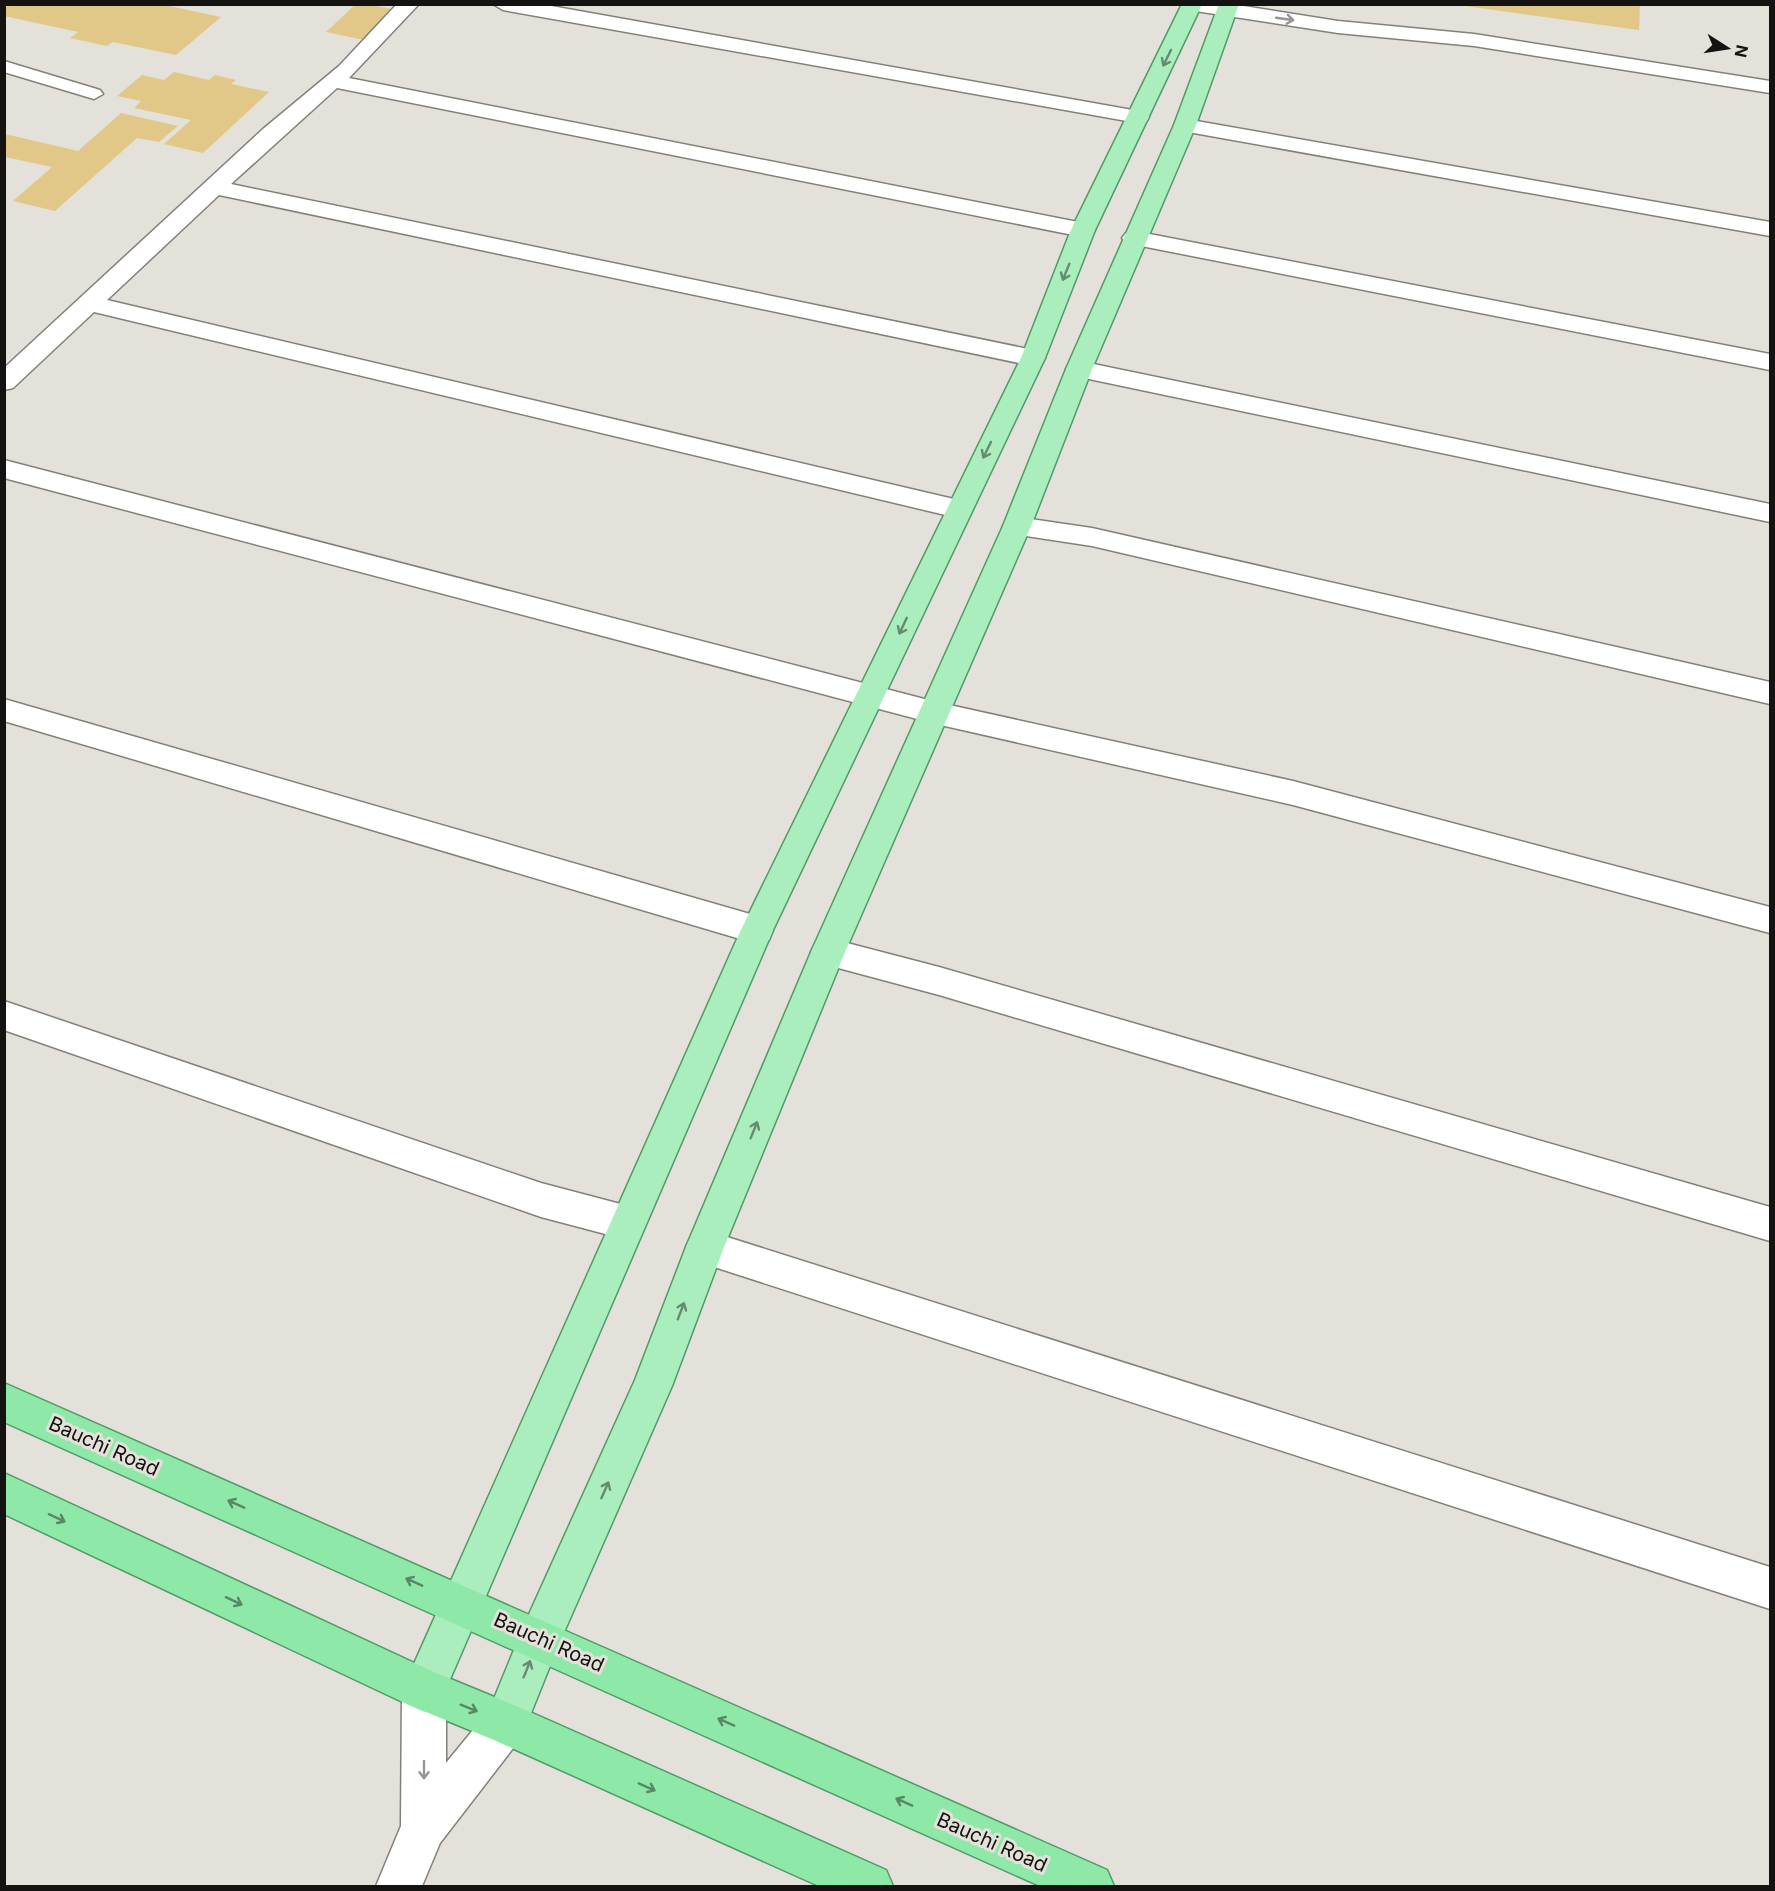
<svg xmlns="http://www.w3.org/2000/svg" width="1775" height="1891" font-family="Inter,sans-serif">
	<rect width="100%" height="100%" fill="#e4e1da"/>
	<!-- building -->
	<g fill="#e2c888">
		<polygon points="4,4 160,4 221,17 176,55 113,42 107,46 70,38 78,32 4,16"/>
		<polygon points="356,4 367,4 401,11 369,41 326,32"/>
		<polygon points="1466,4 1640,4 1639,30 1465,6"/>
		<polygon points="174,72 209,80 215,75 236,80 231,84 269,92 203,153 164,144 191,120 134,108 141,101 117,96 142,75 164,80"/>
		<polygon points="121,113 178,126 159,142 137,138 55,211 13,201 52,167 5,157 5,134 78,151"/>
	</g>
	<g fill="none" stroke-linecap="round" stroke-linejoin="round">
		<defs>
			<polygon id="service" points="4,61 100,90 103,94 94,99 4,72"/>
			<g id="minor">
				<polygon points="397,4 419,4 349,78 1083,223 1091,225 1095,230 1091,235 1083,237 337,88 231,184 1033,350 1042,353 1045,358 1042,363 1033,366 219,195 107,300 958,500 968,503 971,509 968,515 958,518 94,312 13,388 4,390 4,368 263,129 339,66"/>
				<polygon points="493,4 540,4 1138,111 1146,112 1149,117 1146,122 1138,123 503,10"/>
				<polygon points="1185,119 1770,222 1770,236 1177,130 1174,125 1177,120"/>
				<polygon points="1134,231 1770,354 1770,370 1126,243 1122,238 1126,233"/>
				<polygon points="1079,361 1770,504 1770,522 1070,375 1066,369 1070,363"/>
				<polygon points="4,460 936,702 1293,781 1770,907 1770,933 1293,805 936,724 4,478"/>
				<polygon points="1017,517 1092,528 1770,682 1770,704 1092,546 1007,533 1003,526 1007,519"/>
				<polygon points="4,699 757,916 769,920 773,930 769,940 757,944 4,721"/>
				<polygon points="828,938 939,967 1770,1207 1770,1241 939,995 816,962 811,952 816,942"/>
				<polygon points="4,1001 541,1183 628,1206 641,1211 646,1223 641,1235 628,1240 541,1217 4,1030"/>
				<polygon points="705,1230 1770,1567 1770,1609 705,1264 692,1259 686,1247 692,1235"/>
			</g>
			<g id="tertiary">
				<polygon points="1179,4 1231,4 1338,21 1474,34 1770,81 1770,93 1474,46 1338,33 1189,10"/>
				<polygon points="424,1668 439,1675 446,1690 446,1763 491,1708 506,1701 521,1708 528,1723 521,1738 440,1843 422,1886 376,1886 401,1826 402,1690 409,1675"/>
			</g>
			<g id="primary">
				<polygon points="1182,4 1202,4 1095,230 1045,358 773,930 439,1705 424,1712 409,1705 402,1690 409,1675 741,930 1021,358 1071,230"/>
				<polygon points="1219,4 1239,4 1196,125 1092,369 1031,526 845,952 724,1247 672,1386 558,1646 521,1738 506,1745 491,1738 484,1723 525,1623 635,1380 686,1247 811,952 1003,526 1066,369 1174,125"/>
			</g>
			<g id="trunk">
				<polygon points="4,1383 1107,1870 1114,1886 1040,1886 4,1422"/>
				<polygon points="4,1473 436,1673 521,1708 886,1870 893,1886 819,1886 494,1740 409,1705 4,1514"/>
			</g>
		</defs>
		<!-- service casing -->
		<use href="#service" stroke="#838079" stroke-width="3"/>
		<!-- minor casing -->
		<use href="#minor" stroke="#838079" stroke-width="3"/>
		<!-- tertiary casing -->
		<use href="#tertiary" stroke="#838079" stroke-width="3"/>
		<!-- primary casing -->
		<use href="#primary" stroke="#519a66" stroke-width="3"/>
		<!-- trunk casing -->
		<use href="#trunk" stroke="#519a66" stroke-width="3"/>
		<!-- service -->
		<use href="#service" fill="#fff" fill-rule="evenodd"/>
		<!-- minor -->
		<use href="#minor" fill="#fff" fill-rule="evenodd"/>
		<!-- tertiary -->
		<use href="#tertiary" fill="#fff" fill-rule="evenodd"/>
		<!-- primary -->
		<use href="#primary" fill="#aaeebe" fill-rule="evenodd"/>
		<!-- trunk -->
		<use href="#trunk" fill="#8ee8a8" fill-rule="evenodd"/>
	</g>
	<!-- one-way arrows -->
	<defs><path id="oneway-shaft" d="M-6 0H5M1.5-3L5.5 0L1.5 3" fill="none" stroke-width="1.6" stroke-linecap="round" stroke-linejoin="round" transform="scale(1.5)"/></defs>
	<g stroke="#969594">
		<use href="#oneway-shaft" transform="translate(1285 19) rotate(8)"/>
		<use href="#oneway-shaft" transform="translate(424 1770) rotate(90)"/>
	</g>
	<g stroke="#678b70">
		<use href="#oneway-shaft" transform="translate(1167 58) rotate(116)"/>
		<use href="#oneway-shaft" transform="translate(1066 272) rotate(112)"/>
		<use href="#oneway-shaft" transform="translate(987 450) rotate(116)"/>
		<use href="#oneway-shaft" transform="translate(903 626) rotate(115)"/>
		<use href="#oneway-shaft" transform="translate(754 1130) rotate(-68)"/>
		<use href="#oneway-shaft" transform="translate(681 1311) rotate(-69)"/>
		<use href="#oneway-shaft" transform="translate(605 1490) rotate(-66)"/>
		<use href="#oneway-shaft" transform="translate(527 1669) rotate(-68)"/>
	</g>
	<g stroke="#588864">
		<use href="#oneway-shaft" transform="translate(236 1504) rotate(-156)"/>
		<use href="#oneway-shaft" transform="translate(57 1518) rotate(25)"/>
		<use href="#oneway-shaft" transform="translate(414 1582) rotate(-156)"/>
		<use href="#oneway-shaft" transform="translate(234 1601) rotate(25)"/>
		<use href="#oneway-shaft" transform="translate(469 1708) rotate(22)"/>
		<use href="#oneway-shaft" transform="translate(726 1722) rotate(-156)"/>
		<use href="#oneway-shaft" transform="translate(647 1787) rotate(24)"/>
		<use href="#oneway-shaft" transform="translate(904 1802) rotate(-156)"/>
	</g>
	<g text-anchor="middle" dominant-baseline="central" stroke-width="6" stroke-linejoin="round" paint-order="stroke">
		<!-- near-street labels -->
		<g font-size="20" fill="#151311" stroke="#e4e1da">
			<text transform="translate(104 1446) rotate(24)">Bauchi Road</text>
			<text transform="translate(549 1642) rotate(24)">Bauchi Road</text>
			<text transform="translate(992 1842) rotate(24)">Bauchi Road</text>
		</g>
	</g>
	<!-- border -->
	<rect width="1775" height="1891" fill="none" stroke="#151311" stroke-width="12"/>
	<!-- north arrow -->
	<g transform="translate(1727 48) rotate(102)" stroke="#e4e1da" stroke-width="4.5" paint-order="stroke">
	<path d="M0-4.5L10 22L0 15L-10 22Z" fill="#151311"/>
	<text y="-9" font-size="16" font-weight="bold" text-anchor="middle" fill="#151311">N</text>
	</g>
</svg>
